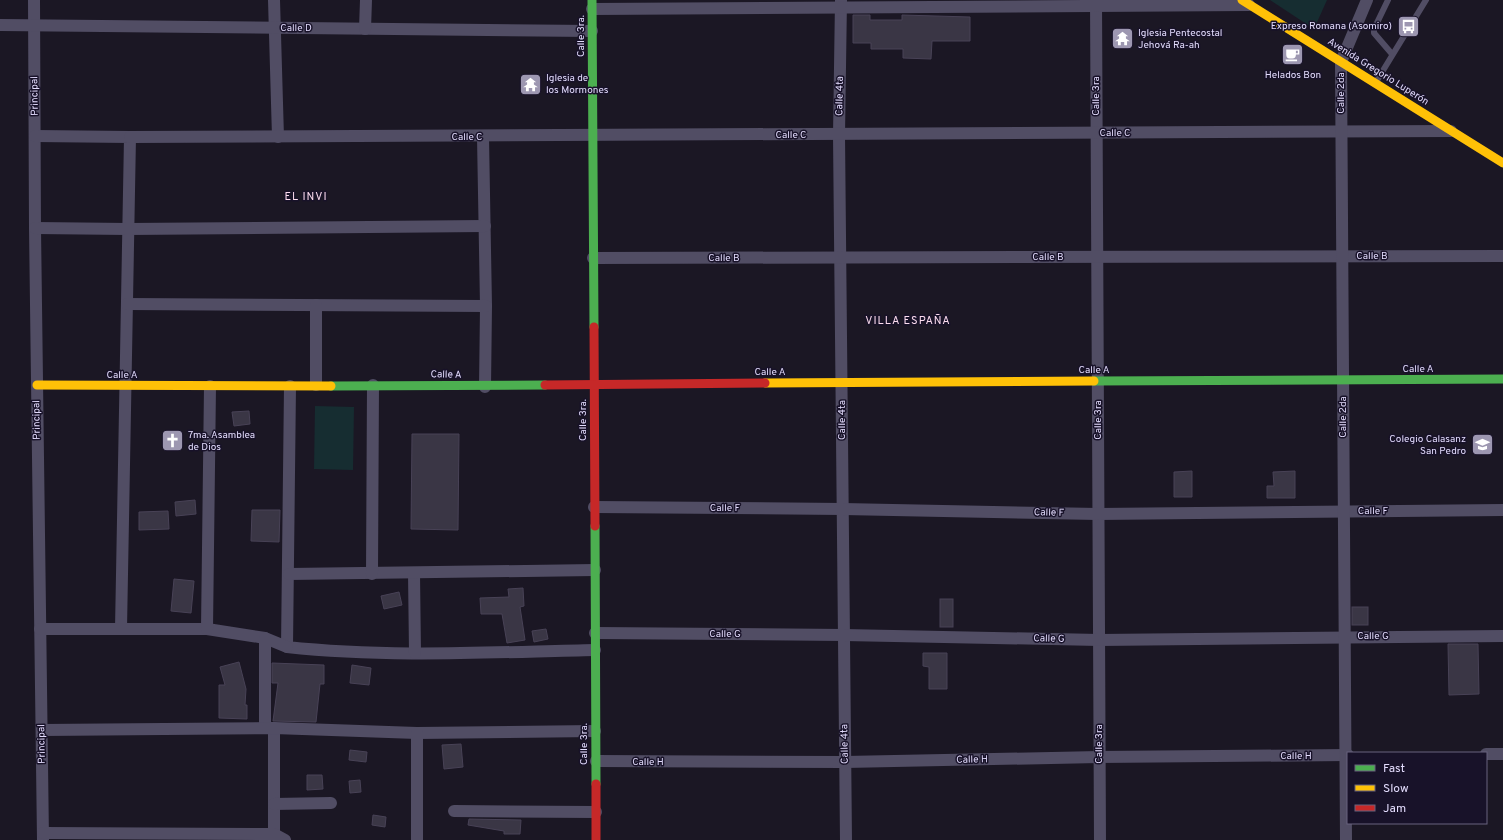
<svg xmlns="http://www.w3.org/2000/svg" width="1503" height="840" font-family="Overpass,sans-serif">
	<rect width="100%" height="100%" fill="#1b1724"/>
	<!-- green -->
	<g fill="#162d31">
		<polygon points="1270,0 1327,0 1314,29"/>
		<polygon points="315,406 354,407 353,470 314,469"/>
	</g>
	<!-- building -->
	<g fill="#3a3645" stroke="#484256">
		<polygon points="853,15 870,15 870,20 902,20 902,15 970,17 970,41 932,41 931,59 903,58 903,49 871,49 871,43 853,43"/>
		<polygon points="249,411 250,424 234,426 232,412"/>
		<polygon points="412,434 459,434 458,530 411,529"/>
		<polygon points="1192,471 1192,497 1174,497 1174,472"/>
		<polygon points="1295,471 1295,498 1267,498 1267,486 1274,486 1273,472"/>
		<polygon points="195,500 196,514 176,516 175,502"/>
		<polygon points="252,510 280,510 279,542 251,541"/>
		<polygon points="168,511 169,529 139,530 139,512"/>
		<polygon points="174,579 194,581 191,613 171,611"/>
		<polygon points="523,588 524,606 520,607 525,640 507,643 502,614 481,614 480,598 509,597 508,589"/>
		<polygon points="399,592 402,605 384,609 381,596"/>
		<rect x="940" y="599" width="13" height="28"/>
		<rect x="1352" y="607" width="16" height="18"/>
		<polygon points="546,629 548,639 534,642 532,631"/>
		<polygon points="1448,644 1478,644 1479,694 1449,695"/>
		<polygon points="923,653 947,653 947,689 929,689 929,667 923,666"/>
		<polygon points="239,662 246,689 245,705 247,705 247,719 219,718 219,685 225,685 220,667"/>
		<polygon points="272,663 324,665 324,684 320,684 316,722 273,721 278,683 272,683"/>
		<polygon points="352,665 371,668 369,685 350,683"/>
		<polygon points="461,744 463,767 444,769 442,745"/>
		<polygon points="350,750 367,752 366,762 349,760"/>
		<polygon points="307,775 322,775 323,789 307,790"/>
		<polygon points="360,780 361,792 350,793 349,781"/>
		<polygon points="373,815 386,817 385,827 372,825"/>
		<polygon points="469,819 521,820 520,834 504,834 504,831 468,825"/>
	</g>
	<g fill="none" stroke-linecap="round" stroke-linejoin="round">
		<!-- lane -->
		<g stroke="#514d64" stroke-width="6">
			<polyline points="1388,0 1374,29 1374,33 1392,54"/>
			<polyline points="1376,82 1426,0"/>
		</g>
		<!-- street -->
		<g stroke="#514d64" stroke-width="12">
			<polyline points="34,0 35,228 43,840"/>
			<polyline points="274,0 278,137"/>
			<polyline points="841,0 839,135 846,840"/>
			<polyline points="1096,0 1100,840"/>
			<polyline points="592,9 1249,5"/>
			<polyline points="0,25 592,31"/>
			<polyline points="365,29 366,0"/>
			<polyline points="35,136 130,137 121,629"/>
			<polyline points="130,137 1451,131"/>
			<polyline points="483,137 486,306 485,387"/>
			<polyline points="35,228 128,229 485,226"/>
			<polyline points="593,258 1503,256"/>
			<polyline points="127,304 486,306"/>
			<polyline points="316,305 316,385"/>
			<path d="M290,386L287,647C389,658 493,652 595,650"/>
			<polyline points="594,507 843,509 1098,514 1503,510"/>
			<polyline points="414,573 415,653"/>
			<polyline points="289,574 595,570"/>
			<polyline points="372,574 373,385"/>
			<polyline points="40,629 207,629 265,638 287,647"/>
			<polyline points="207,629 210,386"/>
			<polyline points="595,633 844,635 1099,640 1503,636"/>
			<polyline points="265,728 265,638"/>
			<polyline points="274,728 274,840"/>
			<polyline points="42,730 274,728 417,733 595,731"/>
			<polyline points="1486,754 1503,754"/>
			<polyline points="596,761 845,762 1099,757 1348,755"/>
			<polyline points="274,804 331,803"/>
			<polyline points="454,811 596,812"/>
			<polyline points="43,833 274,834 285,840"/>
			<polyline points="417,840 417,733"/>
			<polyline points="1346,840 1341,62 1367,0"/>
		</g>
		<!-- fast -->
		<g stroke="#4caf50" stroke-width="9">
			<polyline points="592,0 594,327"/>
			<polyline points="1094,381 1503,379"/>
			<polyline points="331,386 545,385"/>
			<polyline points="595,526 596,784"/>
		</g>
		<!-- slow -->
		<g stroke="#ffc107" stroke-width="9">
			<polyline points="1242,0 1503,163"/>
			<polyline points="765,383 1094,381"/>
			<polyline points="37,385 331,386"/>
		</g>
		<!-- jam -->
		<g stroke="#c62828" stroke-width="9">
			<polyline points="594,327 595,526"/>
			<polyline points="545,385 765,383"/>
			<polyline points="596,784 596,840"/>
		</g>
	</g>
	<!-- icons -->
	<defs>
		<symbol id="bus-square" viewBox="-11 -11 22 22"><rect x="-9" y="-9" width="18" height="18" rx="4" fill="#9d97b1" stroke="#181229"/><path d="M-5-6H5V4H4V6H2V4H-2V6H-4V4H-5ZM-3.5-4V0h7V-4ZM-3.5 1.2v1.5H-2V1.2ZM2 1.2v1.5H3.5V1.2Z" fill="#fff"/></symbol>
		<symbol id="temple-square" viewBox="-11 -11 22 22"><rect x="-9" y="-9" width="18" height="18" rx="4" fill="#9d97b1" stroke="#181229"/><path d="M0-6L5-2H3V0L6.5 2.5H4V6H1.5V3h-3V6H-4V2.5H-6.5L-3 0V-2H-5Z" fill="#fff"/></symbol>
		<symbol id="cafe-square" viewBox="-11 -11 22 22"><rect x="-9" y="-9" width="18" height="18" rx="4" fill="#9d97b1" stroke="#181229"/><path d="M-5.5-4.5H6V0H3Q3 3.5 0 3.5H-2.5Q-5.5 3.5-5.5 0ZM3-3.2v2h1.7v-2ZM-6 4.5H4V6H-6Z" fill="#fff"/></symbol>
		<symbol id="church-square" viewBox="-11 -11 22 22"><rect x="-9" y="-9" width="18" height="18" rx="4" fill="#9d97b1" stroke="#181229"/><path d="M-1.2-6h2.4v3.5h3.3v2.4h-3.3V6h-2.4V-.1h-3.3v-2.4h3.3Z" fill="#fff"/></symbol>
		<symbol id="school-square" viewBox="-11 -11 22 22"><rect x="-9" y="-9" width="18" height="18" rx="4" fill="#9d97b1" stroke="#181229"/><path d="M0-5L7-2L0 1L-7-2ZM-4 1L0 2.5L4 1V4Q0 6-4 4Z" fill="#fff"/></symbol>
	</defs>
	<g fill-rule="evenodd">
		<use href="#bus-square" x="1396" y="14" width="25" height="25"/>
		<use href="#temple-square" x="1110" y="26" width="25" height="25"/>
		<use href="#cafe-square" x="1280" y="42" width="25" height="25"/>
		<use href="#temple-square" x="518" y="72" width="25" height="25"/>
		<use href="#church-square" x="160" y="428" width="25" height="25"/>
		<use href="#school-square" x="1470" y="432" width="25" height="25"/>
	</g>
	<g text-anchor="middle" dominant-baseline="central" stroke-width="3" stroke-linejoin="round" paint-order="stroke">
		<!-- poi labels -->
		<g font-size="10" fill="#e3dcfd" stroke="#181229" text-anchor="start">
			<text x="1392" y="26" text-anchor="end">Expreso Romana (Asomiro)</text>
			<text x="1138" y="33">Iglesia Pentecostal<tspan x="1138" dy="12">Jehová Ra-ah</tspan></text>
			<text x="1293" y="75" text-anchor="middle">Helados Bon</text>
			<text x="546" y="78">Iglesia de<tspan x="546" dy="12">los Mormones</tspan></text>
			<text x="188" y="435">7ma. Asamblea<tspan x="188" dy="12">de Dios</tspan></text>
			<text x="1466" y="439" text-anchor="end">Colegio Calasanz<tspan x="1466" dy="12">San Pedro</tspan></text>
		</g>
		<!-- street labels -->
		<g font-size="10" fill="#e3dcfd" stroke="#181229">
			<text x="296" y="28">Calle D</text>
			<text transform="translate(581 36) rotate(-90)">Calle 3ra.</text>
			<text transform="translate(1378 72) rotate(32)">Avenida Gregorio Luperón</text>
			<text transform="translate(1341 93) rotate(-90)">Calle 2da</text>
			<text transform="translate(35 96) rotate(-91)">Principal</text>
			<text transform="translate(840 96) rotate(-89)">Calle 4ta</text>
			<text transform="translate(1096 96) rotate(-90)">Calle 3ra</text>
			<text x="1115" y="133">Calle C</text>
			<text x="791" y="135">Calle C</text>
			<text x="467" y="137">Calle C</text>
			<text x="1372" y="256">Calle B</text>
			<text x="1048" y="257">Calle B</text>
			<text x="724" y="258">Calle B</text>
			<text x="1418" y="369">Calle A</text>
			<text x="1094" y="370">Calle A</text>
			<text x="770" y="372">Calle A</text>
			<text x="122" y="375">Calle A</text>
			<text transform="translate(446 375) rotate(1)">Calle A</text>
			<text transform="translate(1343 417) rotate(-90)">Calle 2da</text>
			<text transform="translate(37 420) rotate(-91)">Principal</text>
			<text transform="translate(583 420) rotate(-90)">Calle 3ra.</text>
			<text transform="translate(842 420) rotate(-90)">Calle 4ta</text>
			<text transform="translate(1098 420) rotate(-90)">Calle 3ra</text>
			<text x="725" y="508">Calle F</text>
			<text x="1373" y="511">Calle F</text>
			<text transform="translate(1049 513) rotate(1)">Calle F</text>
			<text x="725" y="634">Calle G</text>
			<text x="1373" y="636">Calle G</text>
			<text transform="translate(1049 639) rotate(1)">Calle G</text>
			<text transform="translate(42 744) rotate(-91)">Principal</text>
			<text transform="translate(584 744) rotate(-90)">Calle 3ra.</text>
			<text transform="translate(845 744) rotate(-91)">Calle 4ta</text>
			<text transform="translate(1099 744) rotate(-90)">Calle 3ra</text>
			<text x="1296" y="756">Calle H</text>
			<text transform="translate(972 760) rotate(-1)">Calle H</text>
			<text x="648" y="762">Calle H</text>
		</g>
		<!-- neighbourhood labels -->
		<g font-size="11" letter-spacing="1" fill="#fdddef" stroke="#181229">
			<text x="306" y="197">EL INVI</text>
			<text x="908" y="321">VILLA ESPAÑA</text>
		</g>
	</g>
	<!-- legend -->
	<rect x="1347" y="752" width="140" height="72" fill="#181229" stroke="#69637e"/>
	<rect x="1355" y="765" width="20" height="6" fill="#4caf50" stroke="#69637e"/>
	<text x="1383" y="772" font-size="12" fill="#e3dcfd">Fast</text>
	<rect x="1355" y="785" width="20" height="6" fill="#ffc107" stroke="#69637e"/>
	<text x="1383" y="792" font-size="12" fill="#e3dcfd">Slow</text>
	<rect x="1355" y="805" width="20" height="6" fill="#c62828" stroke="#69637e"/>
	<text x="1383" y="812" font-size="12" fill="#e3dcfd">Jam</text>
</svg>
